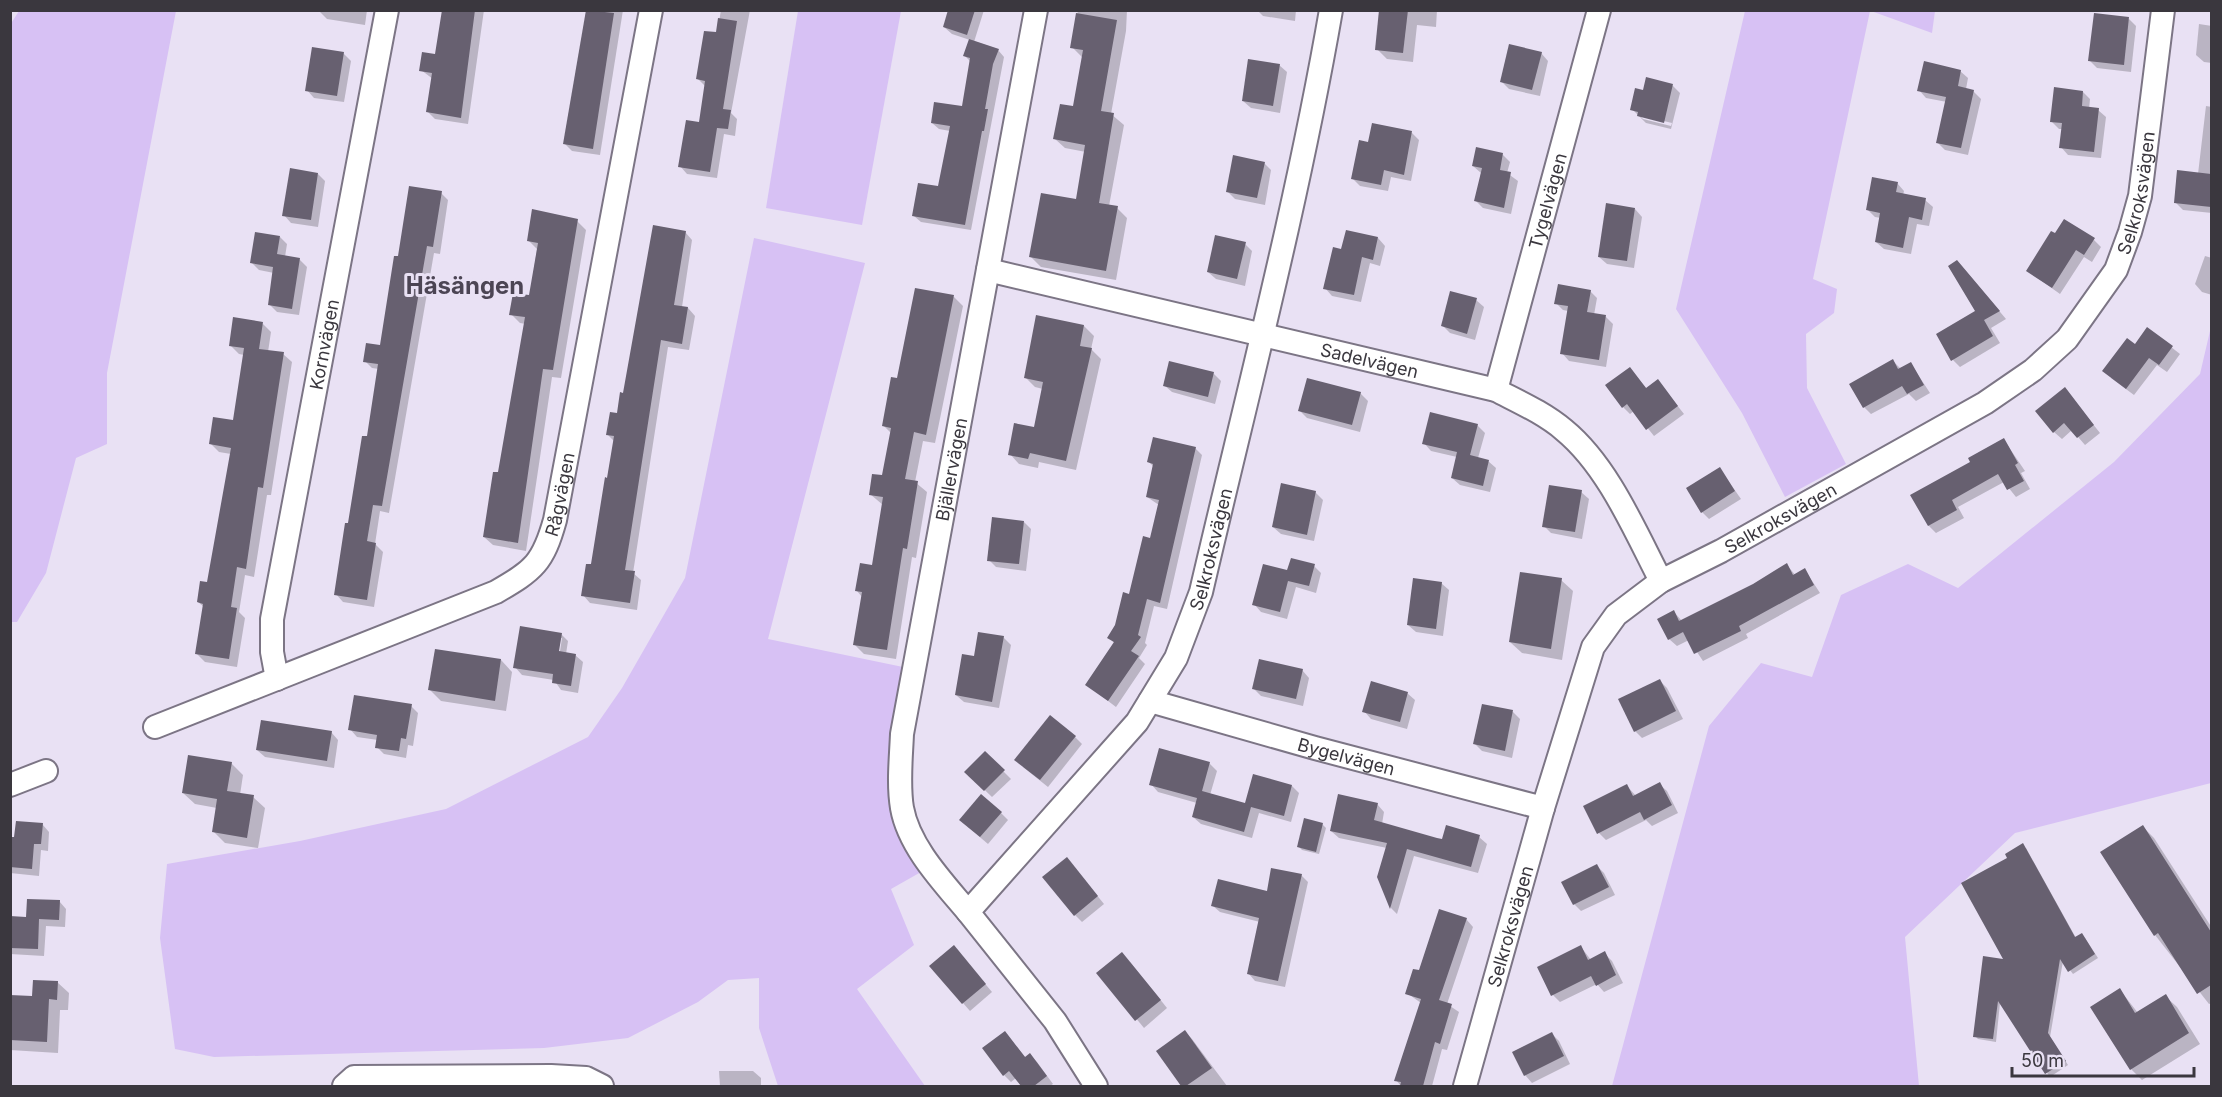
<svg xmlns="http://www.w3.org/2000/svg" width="2222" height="1097" font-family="Inter,sans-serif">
	<rect width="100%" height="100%" fill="#e9e1f4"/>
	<!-- green -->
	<g fill="#d7c1f4">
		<polygon points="19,11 176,11 107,373 107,444 76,458 46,573 17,622 11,622 10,25"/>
		<polygon points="798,11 901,11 862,225 766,208"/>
		<polygon points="1745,11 1870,11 1813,279 1837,289 1834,313 1806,334 1807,388 1846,464 1785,497 1742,413 1676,309"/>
		<polygon points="1871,11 1935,11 1932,33"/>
		<polygon points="754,238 865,263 768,639 903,667 888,802 921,872 891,889 914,945 857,989 925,1086 778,1086 759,1028 759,978 728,980 698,1002 628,1038 544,1048 214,1057 175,1049 160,938 167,864 300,841 446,809 588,737 622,688 685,578"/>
		<polygon points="2210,331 2211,783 2015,833 1905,937 1919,1086 1612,1086 1709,726 1761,663 1812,677 1841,595 1908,564 1958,588 2114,462 2200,374"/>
	</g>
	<!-- shadow -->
	<g fill="#0003" fill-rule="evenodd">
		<polygon points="318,10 367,10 365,25 327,19"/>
		<polygon points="444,10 484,10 468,124 435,119 428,112 433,79 421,70 437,56"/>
		<polygon points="587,10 623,10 600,155 572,151 565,144"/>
		<polygon points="721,10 750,10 731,113 737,119 735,136 724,134 717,178 687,174 680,166 700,124 706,87 698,79 717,34"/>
		<polygon points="950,10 984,10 974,42 998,50 1004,57 971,230 921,222 914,216 939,188 950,131 939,129 932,123 963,107 971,62 965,56 970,40 952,34 944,27"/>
		<polygon points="1078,10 1127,10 1126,31 1111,114 1124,125 1109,206 1117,208 1127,218 1116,280 1041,267 1031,257 1077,201 1086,152 1065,148 1055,139 1074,108 1083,58 1072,47"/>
		<polygon points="1257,10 1296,10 1295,21 1263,16"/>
		<polygon points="1393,10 1437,10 1436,27 1417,25 1413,62 1387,59 1377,49"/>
		<polygon points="2129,19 2136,26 2131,72 2097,68 2090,61"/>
		<polygon points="2199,24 2212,26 2212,63 2204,62 2196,55"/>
		<polygon points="343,53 351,61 344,102 314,98 307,90"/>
		<polygon points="1541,53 1548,61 1540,96 1509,89 1502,82"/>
		<polygon points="1279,65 1287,72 1280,113 1251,108 1243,101"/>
		<polygon points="1960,71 1968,78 1966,89 1973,91 1981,99 1968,155 1945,150 1938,143 1947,102 1926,98 1919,90"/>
		<path d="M1647,79L1673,86L1680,93L1671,129L1646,123L1632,109L1644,92ZM1639,115L1672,123L1671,126L1643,119Z"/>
		<polygon points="2083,92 2090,99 2089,109 2098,110 2106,117 2101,158 2068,155 2061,147 2063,129 2059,129 2051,121"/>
		<polygon points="2206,106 2212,107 2212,213 2183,210 2175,202 2198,174"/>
		<polygon points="1373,125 1412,133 1419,140 1411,181 1391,177 1388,191 1360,186 1352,178 1370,144"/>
		<polygon points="1502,154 1510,162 1507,173 1518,181 1511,214 1483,208 1476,201 1481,173 1473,166"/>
		<polygon points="1264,163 1271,170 1265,205 1235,199 1228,192"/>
		<polygon points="318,174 325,181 318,227 291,223 284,215"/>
		<polygon points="1897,183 1904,191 1903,195 1925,200 1933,207 1929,226 1917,224 1911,254 1884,249 1876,242 1881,218 1875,217 1868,210"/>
		<polygon points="441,193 448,200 440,254 434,253 389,513 380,511 375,544 383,552 374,607 343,602 336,594 368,438 379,369 372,368 365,361 381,347 399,258"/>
		<polygon points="1635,209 1642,217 1634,268 1607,264 1599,257"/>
		<polygon points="577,221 586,230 561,378 552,377 526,551 493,545 484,537 499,474 526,324 520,323 511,314 530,297 537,249 528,240"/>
		<polygon points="685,232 692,240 682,307 688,308 695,316 689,350 668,347 633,573 641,580 637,610 590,603 583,595 592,566 614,441 608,435 618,415"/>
		<polygon points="280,237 287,244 285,257 299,259 307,267 299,315 277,312 269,304 274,273 259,270 252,263"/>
		<polygon points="1378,238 1385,246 1380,266 1370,263 1361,302 1332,296 1325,288 1342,251"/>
		<polygon points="2094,240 2101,247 2092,262 2084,257 2060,294 2028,271"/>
		<polygon points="1245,244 1252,251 1245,286 1216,279 1208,272"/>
		<polygon points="2205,256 2212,258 2212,295 2202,292 2195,284"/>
		<polygon points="1964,269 2006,319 1991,328 2000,343 1960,367 1953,360 1977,312"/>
		<polygon points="916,289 954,297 963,306 935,443 923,441 915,482 927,492 916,558 912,557 896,659 864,654 855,645 862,597 857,591 873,566 883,505 870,494 883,477 891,433 884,426 898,380"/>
		<polygon points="1590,291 1597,298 1594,315 1606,317 1613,324 1606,367 1569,361 1562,353 1568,311 1563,310 1556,303"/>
		<polygon points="1476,300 1484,307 1475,340 1450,333 1443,326"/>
		<polygon points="1037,317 1084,326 1094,336 1091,349 1101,359 1076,470 1039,462 1038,468 1019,464 1010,454 1035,429 1043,389 1035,387 1025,377"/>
		<polygon points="263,324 271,332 268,352 283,354 292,362 271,495 267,495 254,577 245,575 239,612 245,618 237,667 205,662 196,653 204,607 198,602 208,583 231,454 219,452 211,444 234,422 244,355 239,354 230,345"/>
		<polygon points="2148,329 2180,354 2167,372 2157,365 2134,395 2111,378"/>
		<polygon points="1893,361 1900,368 1911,364 1930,393 1916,401 1909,394 1871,414 1864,407"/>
		<polygon points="1630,369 1647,389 1658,381 1684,414 1654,436 1634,411 1630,414 1623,407"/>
		<polygon points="1213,373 1221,381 1215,404 1172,392 1164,385"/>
		<polygon points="2065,389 2100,433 2085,445 2072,430 2062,439 2054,432"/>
		<polygon points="1360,393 1368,401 1360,432 1307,418 1300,411"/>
		<polygon points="1477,425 1485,433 1478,458 1488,461 1496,468 1490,492 1460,485 1452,478 1457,457 1431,451 1424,443"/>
		<polygon points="2004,440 2025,471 2021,473 2030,489 2016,497 2004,482 1958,507 1964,518 1936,533 1929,526 1912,495 1972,462"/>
		<polygon points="1195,448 1202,455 1167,609 1154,606 1145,643 1147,645 1139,658 1145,664 1116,707 1087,685 1115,644 1109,637 1131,596 1151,540 1159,505 1147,497 1154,467 1148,461"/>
		<polygon points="1720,469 1741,499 1709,519 1702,512"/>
		<polygon points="1315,492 1323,500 1314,541 1281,534 1273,527"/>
		<polygon points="1581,492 1589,499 1582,539 1551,533 1544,526"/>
		<polygon points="1024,522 1031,529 1026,571 996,567 989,560"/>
		<polygon points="1787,565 1796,576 1805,570 1820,593 1746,634 1748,638 1703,661 1689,640 1677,646 1669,639 1674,612 1682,621 1754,585"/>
		<polygon points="1314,566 1321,573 1316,593 1296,587 1287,619 1261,612 1254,604 1288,572"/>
		<polygon points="1561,580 1573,591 1562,660 1522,653 1510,642"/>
		<polygon points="1441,583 1449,590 1443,636 1416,632 1408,625"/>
		<path d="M561,634L568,641L566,654L575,655L583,662L578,693L561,690L554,680L522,675L515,667ZM559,638H562L559,658H556Z"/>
		<polygon points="1003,637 1011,645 999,708 964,702 956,695 975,658"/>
		<polygon points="501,660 512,672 506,711 441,701 430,690"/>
		<polygon points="1302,670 1309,678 1303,706 1261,696 1254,689"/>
		<polygon points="1660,681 1667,688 1683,719 1642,738 1635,731"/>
		<polygon points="1407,693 1415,700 1407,729 1371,719 1364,711"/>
		<polygon points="411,706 418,713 413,746 408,745 406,758 384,754 377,747 378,740 357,737 350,729"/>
		<polygon points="1483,706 1513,712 1520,719 1512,758 1482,751 1475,744"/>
		<polygon points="331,732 338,740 334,768 265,757 257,750"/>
		<polygon points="1075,737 1082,744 1048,787 1023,767"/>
		<polygon points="985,753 1011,779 992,797 966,772"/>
		<polygon points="231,763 243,775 240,795 253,797 265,808 258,848 225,843 213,831 217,808 195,804 183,793"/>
		<polygon points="1209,763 1217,771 1210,795 1246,805 1292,786 1299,793 1291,822 1259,813 1252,838 1201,824 1193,817 1197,803 1158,792 1151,784"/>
		<polygon points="1659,784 1667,791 1678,813 1652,826 1646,820 1606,840 1599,833 1627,786 1636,796"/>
		<polygon points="1377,804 1384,812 1382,824 1443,841 1479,837 1487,844 1478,873 1414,856 1397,914 1391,908 1379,877 1387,848 1339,838 1331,831"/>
		<polygon points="1001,813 1008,820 988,844 968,827"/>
		<polygon points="42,824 49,832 48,851 41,850 39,876 10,873 10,838 16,838"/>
		<polygon points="1322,824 1326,828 1319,854 1302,850 1299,847"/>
		<polygon points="2143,827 2154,838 2212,928 2212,1003 2209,1004 2155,935"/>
		<polygon points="2026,848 2076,938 2085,938 2098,958 2073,974 2063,961 2050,1037 2068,1065 2050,1077 2000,1003 1996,1042 1978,1039 1975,1036 2006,960 2009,858"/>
		<polygon points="1597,866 1604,873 1615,895 1581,911 1574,904"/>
		<polygon points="1074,867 1104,904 1082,922 1075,915"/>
		<polygon points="1301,875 1308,882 1285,987 1255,981 1249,974 1260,922 1220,912 1213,906 1268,893"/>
		<polygon points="59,901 66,909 65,927 46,926 44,956 10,954 10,917 28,918"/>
		<polygon points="1466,919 1473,927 1447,1004 1459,1012 1447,1050 1442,1049 1432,1086 1401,1086 1396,1080 1421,1003 1407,993 1420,972"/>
		<polygon points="1581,947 1591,960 1604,953 1612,961 1623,983 1604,992 1597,984 1560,1002 1553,995"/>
		<polygon points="961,955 992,992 970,1011 963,1003"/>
		<polygon points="1130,962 1167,1008 1144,1028 1099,973"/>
		<polygon points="57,982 69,993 68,1010 60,1010 58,1053 10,1050 10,996 33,998"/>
		<polygon points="2120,990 2138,1013 2165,996 2177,1007 2200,1044 2142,1080 2131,1069"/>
		<polygon points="1185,1032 1192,1039 1227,1086 1183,1086 1158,1052"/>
		<polygon points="1005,1033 1026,1058 1030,1055 1037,1062 1053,1084 1050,1086 1023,1086 1016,1078 1011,1082 1004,1075"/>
		<polygon points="1552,1034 1559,1041 1570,1064 1532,1083 1525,1075"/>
		<polygon points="719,1071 753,1071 761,1078 761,1086 720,1086"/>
	</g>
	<!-- building -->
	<g fill="#676070">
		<polygon points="442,10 475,10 461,118 426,112 432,73 419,71 422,52 435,54"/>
		<polygon points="586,10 614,13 593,149 563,144"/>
		<polygon points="948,10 975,10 967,35 943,27"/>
		<polygon points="1379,10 1408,10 1403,53 1375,50"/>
		<polygon points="1076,13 1117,20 1101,111 1114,113 1099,203 1118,206 1106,271 1029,257 1041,193 1076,199 1085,145 1053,139 1060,104 1073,106 1083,50 1070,48"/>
		<polygon points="2094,13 2129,17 2124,65 2088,61"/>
		<polygon points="718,18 737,21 723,109 731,110 728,129 717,128 710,172 678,167 686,120 699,122 705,81 696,79 704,31 716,32"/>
		<polygon points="969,39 999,49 993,64 985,109 988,109 984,131 982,131 965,225 912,216 918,183 938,186 950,126 931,123 934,102 962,106 970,58 963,56"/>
		<polygon points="1509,44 1542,52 1532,90 1500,82"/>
		<polygon points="312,47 344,52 337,96 305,91"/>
		<polygon points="1248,59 1280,64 1273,106 1242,101"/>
		<polygon points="1924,61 1961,70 1958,86 1974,90 1961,148 1936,143 1946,97 1917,91"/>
		<polygon points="1646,77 1673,84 1664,123 1637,116 1638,112 1630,110 1635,88 1643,90"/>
		<polygon points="2054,87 2083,91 2082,106 2099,108 2094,152 2059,148 2062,123 2050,122"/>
		<polygon points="1372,123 1412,131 1404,175 1384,170 1381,185 1351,179 1359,140 1368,142"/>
		<polygon points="1476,147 1503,153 1500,170 1511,172 1504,208 1474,201 1482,168 1472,166"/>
		<polygon points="1233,155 1265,162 1257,198 1226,192"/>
		<polygon points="290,168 318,173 311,220 282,216"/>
		<polygon points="2177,170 2211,174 2211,207 2174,203"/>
		<polygon points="1872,177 1898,182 1896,192 1926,198 1922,220 1909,217 1903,248 1875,242 1880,213 1866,210"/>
		<polygon points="409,186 442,191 433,247 427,246 382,506 373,505 367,541 376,543 367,600 334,595 345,523 348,523 362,436 367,436 378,364 363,362 366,343 380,345 394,256 398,256"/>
		<polygon points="1606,203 1635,208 1627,261 1598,257"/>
		<polygon points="532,209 578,219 553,370 543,369 518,543 483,537 493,472 498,472 525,317 509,315 513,293 529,295 538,243 527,241"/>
		<polygon points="2064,219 2095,238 2084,255 2076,250 2052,288 2026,271 2051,231 2055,233"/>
		<polygon points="653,225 686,231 674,305 688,307 682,344 661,340 625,570 635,571 630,603 581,596 586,564 591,564 605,477 607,478 614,436 606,435 610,412 617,413 620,392 623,393"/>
		<polygon points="1346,230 1378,237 1373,260 1362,257 1354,295 1323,289 1333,247 1341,249"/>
		<polygon points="255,232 280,236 277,254 300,258 292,309 268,305 273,267 250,263"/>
		<polygon points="1215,235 1246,242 1237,279 1207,272"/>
		<polygon points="1957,260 2000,311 1984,320 1993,336 1951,361 1936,334 1975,311 1948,266"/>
		<polygon points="1558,284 1591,290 1587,312 1606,315 1599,360 1560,354 1568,306 1554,304"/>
		<polygon points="915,288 954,295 926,435 914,432 905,479 918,481 907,549 903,548 887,650 853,645 862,592 855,591 860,563 872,565 883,497 869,495 872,474 882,475 891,428 882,426 891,377 897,378"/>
		<polygon points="1450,291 1477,298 1467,334 1441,326"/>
		<polygon points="1036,315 1084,325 1080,346 1092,348 1066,461 1030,453 1028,459 1008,455 1014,423 1034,427 1043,382 1024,378"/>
		<polygon points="233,317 263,322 259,349 284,352 263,488 258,487 246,569 237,567 231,607 237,608 229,659 195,654 203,604 197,602 200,581 207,582 231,448 209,444 213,417 233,420 244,348 229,346"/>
		<polygon points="2147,327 2173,346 2159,365 2149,358 2126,389 2102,371 2127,338 2135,344"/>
		<polygon points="1893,359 1898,369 1911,362 1924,385 1907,394 1902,386 1863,408 1849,384"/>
		<polygon points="1169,361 1214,372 1208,397 1163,386"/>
		<polygon points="1630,367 1646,388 1658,379 1678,406 1646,430 1627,404 1622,408 1605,385"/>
		<polygon points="1307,378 1361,392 1352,425 1298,411"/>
		<polygon points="2065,387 2094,425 2077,438 2064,423 2053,433 2035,411"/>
		<polygon points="1430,412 1478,424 1470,455 1489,460 1483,486 1451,478 1457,452 1422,444"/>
		<polygon points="1153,437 1196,447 1160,603 1147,599 1138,635 1141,637 1131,651 1139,656 1108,701 1085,685 1114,642 1107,638 1115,625 1123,592 1129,594 1143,536 1150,538 1159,500 1146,497 1153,464 1147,462"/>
		<polygon points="2004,438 2018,463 2015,465 2024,481 2007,490 1998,474 1952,500 1957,510 1928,526 1910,495 1970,462 1968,458"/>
		<polygon points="1720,467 1735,491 1701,513 1686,488"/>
		<polygon points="1281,483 1316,491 1307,535 1272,527"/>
		<polygon points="1549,485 1582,490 1575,532 1542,527"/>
		<polygon points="992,517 1024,521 1019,564 987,561"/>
		<polygon points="1291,558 1315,564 1309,586 1288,581 1280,612 1252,605 1263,564 1287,570"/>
		<polygon points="1787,563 1793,575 1805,568 1814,585 1739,626 1741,631 1694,654 1683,632 1668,640 1657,619 1674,610 1679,621 1753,584"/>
		<polygon points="1520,572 1562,578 1551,649 1509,642"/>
		<polygon points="1413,578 1442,582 1436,629 1407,625"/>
		<polygon points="520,626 562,633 559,651 576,654 571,686 552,683 553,674 513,668"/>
		<polygon points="978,632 1004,636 992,702 955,695 962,654 974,656"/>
		<polygon points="435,649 501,659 495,701 428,690"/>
		<polygon points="1259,659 1303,669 1296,699 1252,689"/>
		<polygon points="1660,679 1676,711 1634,732 1618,699"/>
		<polygon points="1371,681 1408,692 1400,722 1362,712"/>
		<polygon points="354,695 412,704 406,739 401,738 399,751 375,748 377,735 348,730"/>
		<polygon points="1482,704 1513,710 1505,751 1473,744"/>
		<polygon points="1050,715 1076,736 1040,780 1014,760"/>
		<polygon points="261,720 332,731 327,761 256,750"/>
		<polygon points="1159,748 1210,762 1202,791 1245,803 1253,774 1292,785 1284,816 1251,807 1244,832 1192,817 1197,798 1149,785"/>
		<polygon points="985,751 1005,770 984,791 964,772"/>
		<polygon points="188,755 232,762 227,791 254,795 247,838 212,832 217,799 182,793"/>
		<polygon points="1660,782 1672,805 1644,820 1640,812 1597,834 1583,806 1627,784 1633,796"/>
		<polygon points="981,794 1002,812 980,837 959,820"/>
		<polygon points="1338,794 1378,803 1374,820 1437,838 1442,839 1446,825 1480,835 1471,867 1407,849 1390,909 1377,877 1387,843 1330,831"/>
		<polygon points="1304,818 1323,823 1316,852 1297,847"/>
		<polygon points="16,821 43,823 41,844 34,844 32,869 10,867 10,837 14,837"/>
		<polygon points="2143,825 2211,932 2211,985 2197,994 2158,933 2154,936 2100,852"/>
		<polygon points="2023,843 2075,937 2082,933 2095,954 2068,972 2060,959 2048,1033 2066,1061 2045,1074 1998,1001 1993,1039 1973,1037 1983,956 2003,959 1961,883 2007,858 2005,854"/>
		<polygon points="1067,857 1098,896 1074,916 1042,877"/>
		<polygon points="1597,864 1609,887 1573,905 1561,882"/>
		<polygon points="1271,868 1302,874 1278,981 1247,974 1259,918 1211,906 1218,879 1267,891"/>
		<polygon points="27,899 60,900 59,920 39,919 38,949 10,948 10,916 26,917"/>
		<polygon points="1439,909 1467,918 1439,1000 1452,1004 1440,1044 1435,1042 1423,1086 1400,1086 1401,1082 1394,1081 1421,999 1405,994 1413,969 1419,970"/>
		<polygon points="954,945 986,984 962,1004 929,966"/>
		<polygon points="1581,945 1588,960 1605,951 1616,975 1596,986 1591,976 1551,996 1537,967"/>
		<polygon points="1122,952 1161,1000 1135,1021 1096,973"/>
		<polygon points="33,980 58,981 57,1000 49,999 47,1042 10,1040 10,995 32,996"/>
		<polygon points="2120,988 2135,1013 2166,994 2189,1033 2130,1070 2090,1007"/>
		<polygon points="1185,1030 1212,1068 1186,1086 1181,1086 1156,1051"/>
		<polygon points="1005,1031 1025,1057 1030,1053 1047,1076 1034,1086 1021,1086 1009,1071 1003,1076 982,1048"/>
		<polygon points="1552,1032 1564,1056 1524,1076 1512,1052"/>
	</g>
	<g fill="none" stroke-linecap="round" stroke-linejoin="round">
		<defs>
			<g id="minor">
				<path id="s1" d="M988,270L1496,390C1519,402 1544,413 1564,430C1608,466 1635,531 1661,581"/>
				<path id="s2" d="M1496,390L1599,10"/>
				<path id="s3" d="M277,679L272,652V619L387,10"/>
				<path id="s4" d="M1150,701L1315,748L1543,808"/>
				<path id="s5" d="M155,727L496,592C534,570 543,563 555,520L651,10"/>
				<polyline points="10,785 46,771"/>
				<path id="s6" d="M968,912C943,882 909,847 902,808C898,784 901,758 902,734L1036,10"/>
				<polyline points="344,1086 354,1077 551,1076 586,1078 602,1086"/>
				<path id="s7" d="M1096,1086L1055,1021L968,912L1137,722L1176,658L1201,592C1246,399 1297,206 1331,10"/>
				<path id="s8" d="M1465,1086L1543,808L1593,647L1616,615L1661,581L1721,551L1985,403L2033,370L2067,339L2116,270L2130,232L2140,196L2163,10"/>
			</g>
		</defs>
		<!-- minor casing -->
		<use href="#minor" stroke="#7c7585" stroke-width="26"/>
		<!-- minor -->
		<use href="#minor" stroke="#fff" stroke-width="22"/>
	</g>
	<g text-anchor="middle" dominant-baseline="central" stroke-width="6" stroke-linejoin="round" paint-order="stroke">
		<!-- street labels -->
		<g font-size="18" fill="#3a373e" stroke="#e9e1f4">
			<text stroke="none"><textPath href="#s8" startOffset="1192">Selkroksvägen</textPath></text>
			<text stroke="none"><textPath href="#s2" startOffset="196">Tygelvägen</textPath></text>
			<text stroke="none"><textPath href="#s3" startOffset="340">Kornvägen</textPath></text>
			<text stroke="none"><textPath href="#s1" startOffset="392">Sadelvägen</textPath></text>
			<text stroke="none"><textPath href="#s6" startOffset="468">Bjällervägen</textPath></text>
			<text stroke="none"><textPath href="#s5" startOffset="490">Rågvägen</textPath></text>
			<text stroke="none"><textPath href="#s8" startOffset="688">Selkroksvägen</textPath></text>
			<text stroke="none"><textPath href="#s7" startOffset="660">Selkroksvägen</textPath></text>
			<text stroke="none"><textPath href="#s4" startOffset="204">Bygelvägen</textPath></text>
			<text stroke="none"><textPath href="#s8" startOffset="166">Selkroksvägen</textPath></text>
		</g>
		<!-- district labels -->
		<g font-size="24" font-weight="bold" fill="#4c4554" stroke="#e9e1f4">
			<text x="465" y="285">Häsängen</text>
		</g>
	</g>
	<!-- border -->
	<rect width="2222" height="1097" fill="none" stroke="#3a373e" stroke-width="24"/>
	<!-- scale -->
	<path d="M2012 1067v9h182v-9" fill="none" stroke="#3a373e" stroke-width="3"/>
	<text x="2021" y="1067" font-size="18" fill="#3a373e" stroke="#e9e1f4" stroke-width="4.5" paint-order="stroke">50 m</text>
</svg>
